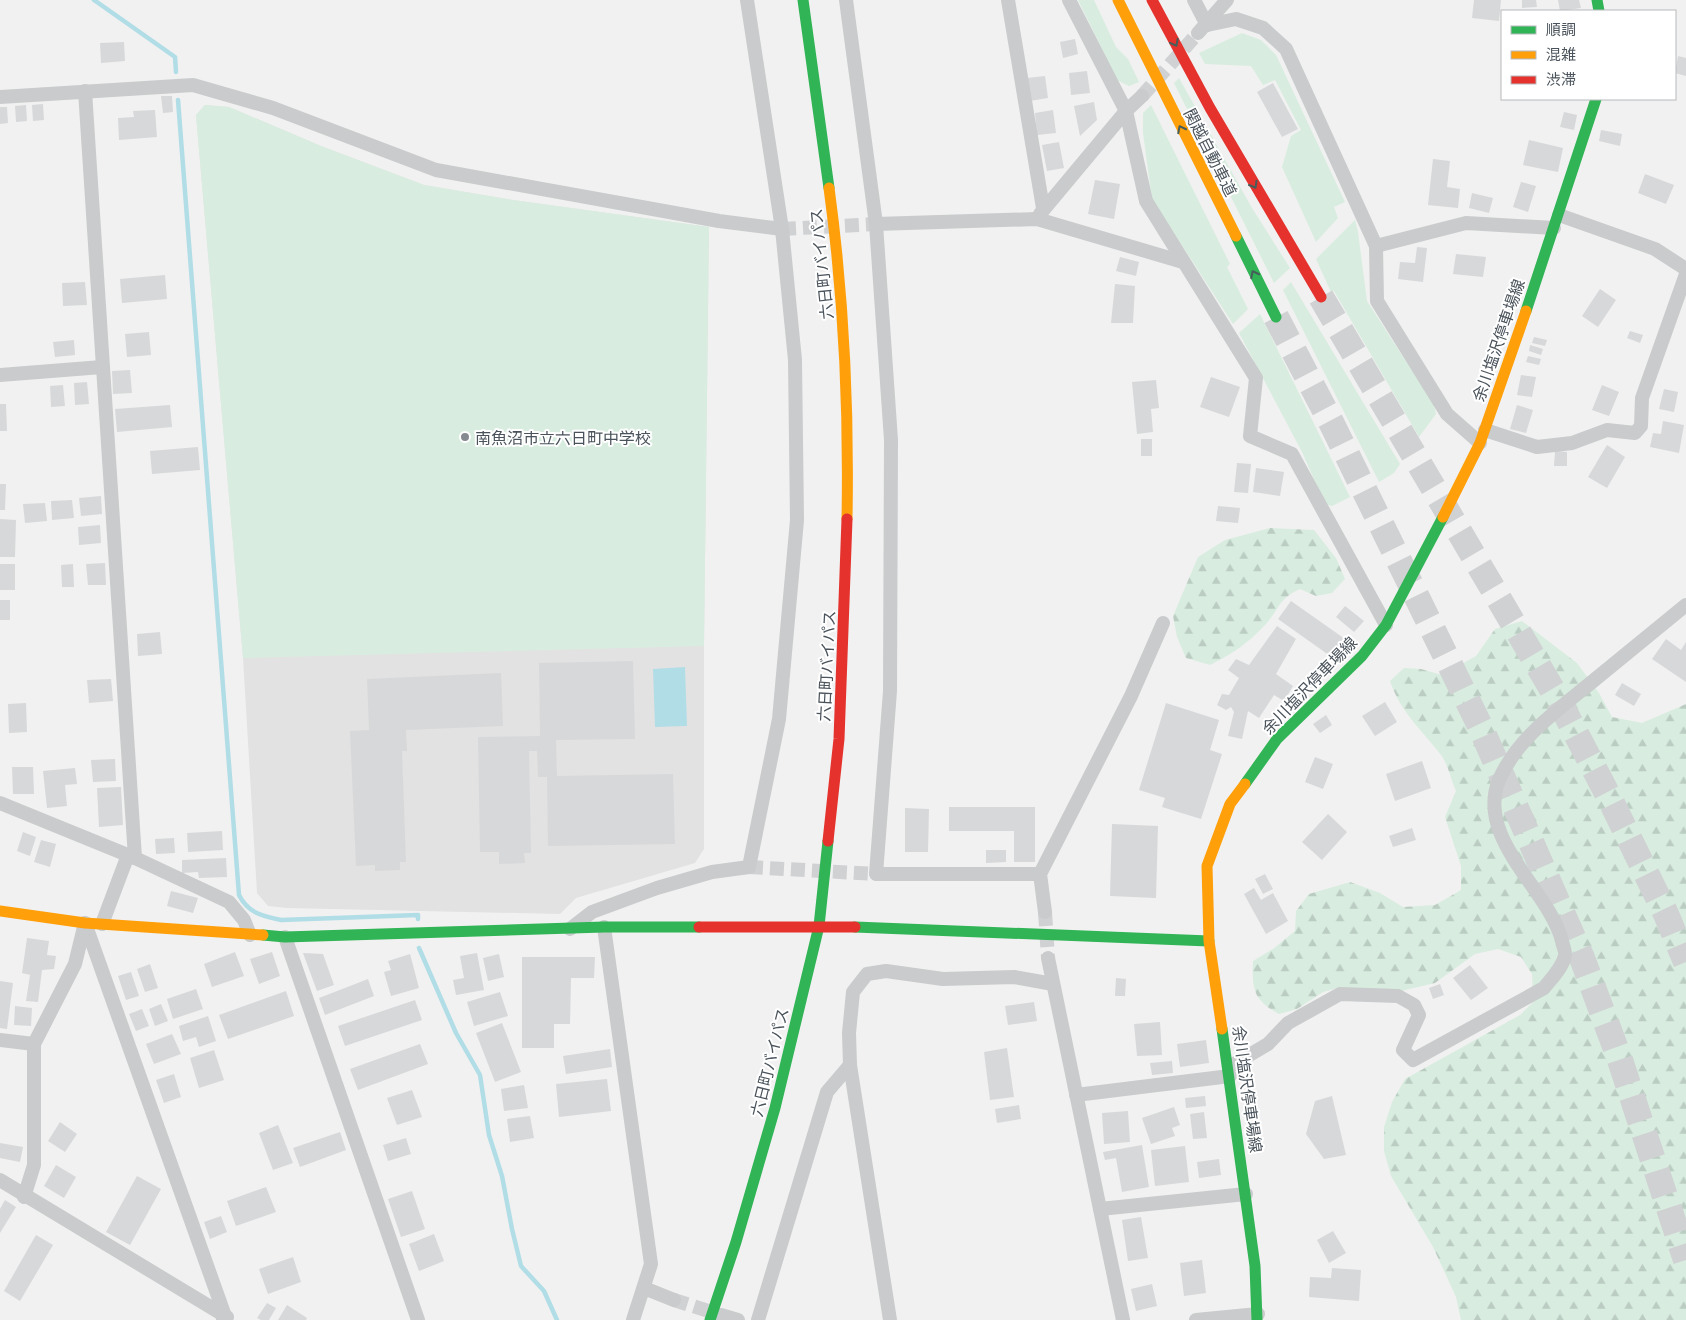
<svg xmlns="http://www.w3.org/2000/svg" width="1686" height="1320" font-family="Barlow,'Noto Sans JP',sans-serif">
	<defs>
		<pattern id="forest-firs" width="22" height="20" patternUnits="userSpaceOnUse" patternTransform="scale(1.25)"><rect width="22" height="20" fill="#d8ede0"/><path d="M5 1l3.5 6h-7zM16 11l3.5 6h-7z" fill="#bbcdc2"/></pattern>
	</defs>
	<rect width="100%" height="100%" fill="#f1f1f1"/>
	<!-- education -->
	<polygon fill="#e3e2e2" points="205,105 229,107 321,146 424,185 513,200 709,227 704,646 704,849 695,863 576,898 560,914 287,908 268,906 257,893 243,658 196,115"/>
	<!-- grass -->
	<g fill="#d8ede0">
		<polygon points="1078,0 1094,0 1116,47 1128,59 1139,82 1129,86 1117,80"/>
		<polygon points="1242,33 1261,40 1276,55 1345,202 1334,207 1338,218 1316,242 1282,167 1291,136 1301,130 1275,80 1263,85 1251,66 1205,64 1199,53"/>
		<polygon points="1179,78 1252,208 1290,268 1274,283 1174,83"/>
		<polygon points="205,105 229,107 321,146 424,185 513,200 709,227 704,646 243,658 196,115"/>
		<polygon points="1151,105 1230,264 1227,267 1248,309 1233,324 1152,199 1143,133 1143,113"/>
		<polygon points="1355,220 1358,232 1367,301 1434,405 1436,414 1419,437 1334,291 1331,292 1316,259"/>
		<polygon points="1291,282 1400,464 1394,473 1379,482 1283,290"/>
		<polygon points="1260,314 1350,497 1332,506 1325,504 1302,452 1239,333"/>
	</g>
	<!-- forest -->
	<g fill="url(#forest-firs)">
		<path d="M1270,528L1314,530L1336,558L1345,579L1332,593L1316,596L1300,589C1278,599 1280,608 1266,624C1247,644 1234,653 1210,665L1186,658L1177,637L1173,616L1198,557L1225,540Z"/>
		<path d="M1522,621L1577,663L1599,693L1612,717L1642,723L1686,704V1320H1461L1456,1297L1433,1247L1391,1176L1384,1151V1127L1392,1102L1405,1079L1520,1015L1533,1002L1532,974L1521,957L1498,949L1475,954L1435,983L1401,991H1361L1341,987L1323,992L1297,1009L1279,1014C1253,1000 1252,989 1253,961L1273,949L1295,931L1296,911L1309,894L1350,882L1380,893L1403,907L1435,905L1461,890V866L1445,817L1456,791C1451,780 1448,764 1441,755C1421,729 1401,713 1390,681L1404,668L1421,669L1442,675L1476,656L1495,629Z"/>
	</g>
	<!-- water -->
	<polygon fill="#b1dde6" points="685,667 687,726 655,727 653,669"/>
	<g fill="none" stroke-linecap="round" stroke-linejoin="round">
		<!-- stream -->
		<g stroke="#b1dde6" stroke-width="4.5">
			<polyline points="94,0 175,57 176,72"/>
			<path d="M178,100L239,895C248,913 262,916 281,920L418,915V919"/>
			<polyline points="419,948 456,1033 480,1075 489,1135 502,1176 512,1229 521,1266 544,1291 557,1320"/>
		</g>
	</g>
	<!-- building -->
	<g fill="#d7d8da">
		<polygon points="1474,0 1501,0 1499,21 1472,18"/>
		<polygon points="1522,0 1536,0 1537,7 1522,8"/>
		<polygon points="1558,0 1579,0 1581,8 1560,11"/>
		<polygon points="1075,39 1078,54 1063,58 1060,42"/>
		<polygon points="124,42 125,61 101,63 100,43"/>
		<polygon points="1678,56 1686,58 1686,76 1675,73"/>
		<polygon points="1087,71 1090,93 1071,95 1069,73"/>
		<polygon points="1045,76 1048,98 1030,101 1027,78"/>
		<polygon points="1273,83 1298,129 1282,137 1257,92"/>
		<polygon points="161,96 172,96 173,112 163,113"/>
		<polygon points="1094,102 1097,120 1080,136 1074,106"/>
		<polygon points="43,104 44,120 33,121 32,105"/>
		<polygon points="26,105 27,121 16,122 15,106"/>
		<polygon points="0,107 7,107 8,123 0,124"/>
		<polygon points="155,110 157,137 119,140 118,118 134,117 133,111"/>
		<polygon points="1053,110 1056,133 1037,135 1035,113"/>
		<polygon points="1564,112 1577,115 1574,130 1560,127"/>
		<polygon points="1601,130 1622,134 1620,146 1599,141"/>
		<polygon points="1529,140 1563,148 1558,172 1523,165"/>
		<polygon points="1059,142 1064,168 1047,171 1042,145"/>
		<polygon points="1433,159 1450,161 1447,187 1460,189 1458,208 1428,205"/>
		<polygon points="1645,174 1674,185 1666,204 1638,193"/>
		<polygon points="1095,180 1120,184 1114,219 1088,214"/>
		<polygon points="1521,182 1536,186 1528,212 1513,207"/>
		<polygon points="1472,193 1493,198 1489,213 1469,208"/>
		<polygon points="1417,247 1427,248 1423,282 1398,279 1400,262 1415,263"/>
		<polygon points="1456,254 1486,257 1483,277 1453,274"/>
		<polygon points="1120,257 1139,262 1136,276 1116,271"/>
		<polygon points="165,275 167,299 122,303 120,279"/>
		<polygon points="85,282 87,305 63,306 62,283"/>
		<polygon points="1115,284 1135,286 1133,323 1111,323"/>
		<polygon points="1600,289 1616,300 1598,327 1582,316"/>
		<polygon points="1630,331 1643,335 1640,343 1627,338"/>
		<polygon points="149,332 151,355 127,357 125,334"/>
		<polygon points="1534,337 1547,340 1545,346 1532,343"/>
		<polygon points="74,340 75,355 55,357 53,342"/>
		<polygon points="1530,345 1543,349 1541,355 1529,351"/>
		<polygon points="1528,356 1541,359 1539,365 1526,362"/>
		<polygon points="130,370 132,393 113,394 112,371"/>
		<polygon points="1521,375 1536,377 1532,397 1517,395"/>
		<polygon points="1211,377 1240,387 1229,417 1200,407"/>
		<polygon points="1156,380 1159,408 1151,409 1153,432 1137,434 1132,382"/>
		<polygon points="87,382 89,404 75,405 74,383"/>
		<polygon points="63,385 65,406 51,407 50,386"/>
		<polygon points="1602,385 1619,392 1609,416 1592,410"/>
		<polygon points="1664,389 1678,392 1674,412 1659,409"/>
		<polygon points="0,404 6,404 7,431 0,431"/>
		<polygon points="170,405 172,427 117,432 115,409"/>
		<polygon points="1517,405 1533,410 1526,433 1510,429"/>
		<polygon points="1663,421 1684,425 1679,453 1650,447 1653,433 1661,434"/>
		<rect x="1141" y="439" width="11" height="17"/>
		<polygon points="1607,445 1625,457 1607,488 1588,477"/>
		<polygon points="198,447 200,470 152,474 150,451"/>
		<polygon points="1555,451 1567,452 1567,466 1554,466"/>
		<polygon points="1237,463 1251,464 1248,493 1234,492"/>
		<polygon points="1256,468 1284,472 1280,496 1253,492"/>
		<polygon points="0,484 6,484 5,510 0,510"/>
		<polygon points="101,496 102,514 81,516 79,498"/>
		<polygon points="72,500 74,518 52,520 51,501"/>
		<polygon points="45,503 47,521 25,523 23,504"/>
		<polygon points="1218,506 1240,508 1238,523 1216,521"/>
		<polygon points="0,519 16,520 15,557 0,557"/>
		<polygon points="100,525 101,543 79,545 78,527"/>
		<polygon points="105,563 106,585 88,585 86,564"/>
		<rect x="0" y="564" width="15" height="26"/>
		<polygon points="73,564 74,587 62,587 61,565"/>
		<rect x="0" y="600" width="10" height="20"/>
		<polygon points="1291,601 1345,639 1333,658 1278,619"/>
		<polygon points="1345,606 1364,621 1354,632 1336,617"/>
		<polygon points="1277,626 1296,639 1276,674 1293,686 1284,701 1274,695 1259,718 1248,711 1242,739 1228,736 1234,712 1231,707 1226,710 1217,705 1222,694 1229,695 1239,678 1228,670 1236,659 1249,665"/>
		<polygon points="160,632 162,654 138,656 137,634"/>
		<polygon points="1666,639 1681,650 1686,642 1686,682 1652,659"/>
		<polygon points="633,661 635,739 556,740 557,776 673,774 675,844 548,846 547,777 538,777 537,751 529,751 531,853 524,853 525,863 499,864 499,852 480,852 478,737 540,736 539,663"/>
		<polygon points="501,673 503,726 406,730 407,751 402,751 406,862 400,862 400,870 375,871 375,865 356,866 350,731 369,730 367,679"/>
		<polygon points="111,679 113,701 89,703 87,680"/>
		<polygon points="1622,683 1641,694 1634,706 1615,695"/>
		<polygon points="1385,702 1397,722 1375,736 1362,716"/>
		<polygon points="26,703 27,732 9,733 8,704"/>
		<polygon points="1166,703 1219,720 1210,750 1222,754 1201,819 1162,807 1165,798 1139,790"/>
		<polygon points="1326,715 1332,725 1320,733 1313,724"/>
		<polygon points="1315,757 1333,764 1323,789 1305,782"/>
		<polygon points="115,759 116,781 93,782 91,760"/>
		<polygon points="1422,761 1431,788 1395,801 1386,774"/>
		<polygon points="12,767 33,767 34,794 13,794"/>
		<polygon points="75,768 77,784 65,785 67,806 47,808 43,771"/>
		<polygon points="121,787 123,825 99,827 97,788"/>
		<polygon points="949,807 1035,807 1035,862 1014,862 1014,831 949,831"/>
		<polygon points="905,808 929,809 928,852 905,852"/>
		<polygon points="1328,814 1347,832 1322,860 1302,842"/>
		<polygon points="1112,824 1158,826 1156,898 1110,896"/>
		<polygon points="1412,828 1416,840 1393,847 1389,836"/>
		<polygon points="222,831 223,850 188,852 187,833"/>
		<polygon points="23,832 36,837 30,856 17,851"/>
		<polygon points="174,838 175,853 156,854 155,839"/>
		<polygon points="41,840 56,844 50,867 34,862"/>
		<polygon points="986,850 1006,850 1006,862 986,863"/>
		<polygon points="226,858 227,877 199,878 198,872 182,873 182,860"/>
		<polygon points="1265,874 1273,889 1263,894 1255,879"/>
		<polygon points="1254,888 1261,900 1273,893 1288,921 1266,934 1244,894"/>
		<polygon points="171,891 198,898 193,913 167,906"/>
		<polygon points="27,938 49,941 47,955 56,956 54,969 42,970 38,1002 26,1001 30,975 22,973"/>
		<polygon points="235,952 244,976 212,987 204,964"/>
		<polygon points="272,952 280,976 259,984 250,959"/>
		<polygon points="303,953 323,954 334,985 317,991"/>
		<polygon points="477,953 484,990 456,995 453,980 464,978 460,956"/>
		<polygon points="410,954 419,988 391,996 384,972 391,970 388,961"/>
		<polygon points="499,954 504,977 488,981 483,958"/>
		<polygon points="522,957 595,957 594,978 571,978 570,1024 554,1024 554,1048 522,1048"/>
		<polygon points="150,964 158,988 145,992 137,969"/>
		<polygon points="1470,965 1488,988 1471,1000 1453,978"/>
		<polygon points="131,972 139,996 126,1000 118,976"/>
		<polygon points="1116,978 1126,979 1125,996 1115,996"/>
		<polygon points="368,979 374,996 325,1015 319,998"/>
		<polygon points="0,981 13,983 7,1029 0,1028"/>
		<polygon points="1440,984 1444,995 1433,999 1429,988"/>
		<polygon points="196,989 203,1009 173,1019 167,999"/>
		<polygon points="286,991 294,1016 228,1039 219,1015"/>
		<polygon points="500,992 508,1016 474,1026 467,1002"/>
		<polygon points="415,1000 422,1020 345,1046 338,1026"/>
		<polygon points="1034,1002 1037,1021 1008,1025 1005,1006"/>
		<polygon points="161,1004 168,1021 155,1026 149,1009"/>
		<polygon points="15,1006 32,1008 31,1026 14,1025"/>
		<polygon points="142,1009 149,1026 136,1031 129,1014"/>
		<polygon points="208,1016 216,1041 199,1047 196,1037 183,1041 179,1026"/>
		<polygon points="1160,1022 1162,1055 1137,1056 1134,1024"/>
		<polygon points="502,1023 521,1072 495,1082 476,1033"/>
		<polygon points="172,1034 181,1054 154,1064 146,1044"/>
		<polygon points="1206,1040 1209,1063 1180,1067 1177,1044"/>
		<polygon points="420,1044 428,1064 358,1090 350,1069"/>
		<polygon points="1007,1048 1014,1097 990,1100 984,1052"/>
		<polygon points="610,1049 612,1067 566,1074 563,1056"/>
		<polygon points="214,1050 224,1080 199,1088 190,1058"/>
		<polygon points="1172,1061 1173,1073 1152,1075 1150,1063"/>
		<polygon points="174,1074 181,1097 164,1103 156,1080"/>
		<polygon points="607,1079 611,1111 559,1117 556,1084"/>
		<polygon points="524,1085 528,1108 504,1111 501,1089"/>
		<polygon points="412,1090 422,1117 397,1125 387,1098"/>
		<polygon points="1205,1096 1206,1106 1186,1108 1185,1098"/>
		<polygon points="1332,1096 1346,1155 1324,1159 1306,1134 1315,1101"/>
		<polygon points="1019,1105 1021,1119 997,1123 995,1109"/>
		<polygon points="1174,1107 1180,1125 1172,1128 1175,1136 1151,1144 1142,1118"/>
		<polygon points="1128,1111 1130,1142 1104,1144 1102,1113"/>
		<polygon points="1204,1112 1207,1138 1193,1139 1190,1114"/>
		<polygon points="530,1116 534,1138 510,1142 507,1119"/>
		<polygon points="60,1122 77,1134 65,1152 48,1141"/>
		<polygon points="278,1125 293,1163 273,1170 259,1133"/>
		<polygon points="340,1132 346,1150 300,1167 293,1148"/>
		<polygon points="406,1138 411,1154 388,1161 383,1145"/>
		<polygon points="0,1143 23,1147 20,1162 0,1158"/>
		<polygon points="1142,1145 1149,1187 1122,1192 1116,1158 1105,1160 1103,1152"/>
		<polygon points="1185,1146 1189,1182 1155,1186 1151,1150"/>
		<polygon points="1219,1159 1221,1175 1199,1178 1197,1162"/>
		<polygon points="56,1165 76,1177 64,1198 44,1186"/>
		<polygon points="137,1176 161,1189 130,1245 106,1232"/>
		<polygon points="266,1187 276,1212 236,1226 227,1201"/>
		<polygon points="412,1191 425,1229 401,1237 388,1199"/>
		<polygon points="5,1200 16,1207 0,1233 0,1209"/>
		<polygon points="221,1216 227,1232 210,1239 204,1222"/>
		<polygon points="1141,1217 1148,1258 1128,1261 1122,1220"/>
		<polygon points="1333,1231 1346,1253 1329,1263 1317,1240"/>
		<polygon points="434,1234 444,1261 419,1271 409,1244"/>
		<polygon points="36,1235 53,1245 20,1301 4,1291"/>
		<polygon points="293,1257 301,1282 268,1294 259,1269"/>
		<polygon points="1202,1260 1206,1293 1184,1296 1180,1263"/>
		<polygon points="1332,1268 1361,1270 1359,1301 1309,1297 1310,1277 1331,1278"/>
		<polygon points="1152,1284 1157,1306 1136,1311 1131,1289"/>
		<polygon points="267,1303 276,1308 269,1320 261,1320 257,1318"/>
		<polygon points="287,1305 307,1318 306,1320 278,1320"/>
	</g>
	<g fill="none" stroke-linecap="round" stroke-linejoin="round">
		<!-- street-tunnel -->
		<g stroke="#d0d1d3" stroke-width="14" stroke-dasharray="14 7" stroke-linecap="butt">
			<polyline points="1142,96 1198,33"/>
			<polyline points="782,229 876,224"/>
			<polyline points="749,867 876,874"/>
			<polyline points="1045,912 1048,958"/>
			<polyline points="674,1300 718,1314"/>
		</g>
		<!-- highway-tunnel -->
		<g stroke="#d0d1d3" stroke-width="26" stroke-dasharray="26 13" stroke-linecap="butt">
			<polyline points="1321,297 1559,701 1610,799 1666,914 1686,962"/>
			<polyline points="1276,317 1331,422 1480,726 1582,958 1619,1057 1686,1260"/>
		</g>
		<!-- street -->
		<g stroke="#c9cbcc" stroke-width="14">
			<polyline points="846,0 876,224 891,440 890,691 876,874 1040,874"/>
			<polyline points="1008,0 1043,208"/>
			<polyline points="1069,0 1126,111 1146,201 1256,378 1250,436 1292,454 1386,625"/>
			<polyline points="1194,0 1207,25"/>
			<polyline points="1207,25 1236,19 1263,28 1286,49 1376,246 1377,301 1447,414 1480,443"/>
			<polyline points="1198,33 1227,0"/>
			<polyline points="85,91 135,858"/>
			<polyline points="0,97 193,85 273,108 436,170 719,221 782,229"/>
			<polyline points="1040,214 1126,111 1142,96"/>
			<polyline points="1559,215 1655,249 1686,269"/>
			<polyline points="876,224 1037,219 1183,262"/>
			<polyline points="1376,246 1466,223 1554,228"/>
			<polyline points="0,375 102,367"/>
			<polyline points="1485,430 1537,447 1572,443 1607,430 1635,433 1641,426 1642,398 1686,274"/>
			<polyline points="0,803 135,858 229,902 244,920 250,935"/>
			<polyline points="1045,912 1040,874 1131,696 1163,623"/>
			<polyline points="85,923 225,1316 223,1320"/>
			<polyline points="102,924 128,855"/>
			<polyline points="604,927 651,1264 633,1320"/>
			<polyline points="570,929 592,912 657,888 712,872 749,867 779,719 797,520 795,360 782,229 747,0"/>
			<polyline points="285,937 418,1320"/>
			<polyline points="1048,958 1123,1320"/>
			<polyline points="0,1040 34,1044"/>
			<path d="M1229,1067L1268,1044L1288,1023L1340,994L1398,996L1414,1005L1419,1015L1403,1050L1413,1060L1544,988C1552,978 1562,968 1565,956C1566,952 1563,946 1562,941C1550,891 1475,839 1499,780C1518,736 1562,707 1598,677C1627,653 1657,629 1686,605"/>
			<polyline points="1076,1095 1230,1076"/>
			<polyline points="0,1180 227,1317"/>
			<polyline points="24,1197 34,1165 34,1044 75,964 85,923"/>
			<polyline points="1100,1209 1246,1194"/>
			<polyline points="644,1288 674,1300"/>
			<polyline points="721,1315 738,1320"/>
			<polyline points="758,1320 827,1092 850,1065"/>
			<polyline points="890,1320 850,1065 849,1033 853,992 867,974 886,971 943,979 1014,977 1053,984"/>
			<polyline points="1196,1320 1258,1314"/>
		</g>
		<!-- fast -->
		<g stroke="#30b455" stroke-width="11">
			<polyline points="803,0 829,188"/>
			<polyline points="1597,0 1599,11"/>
			<polyline points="1236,236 1276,317"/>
			<polyline points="1526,311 1596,99"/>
			<polyline points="1245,784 1277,739 1362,656 1386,625 1443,517"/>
			<polyline points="855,927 1209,941"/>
			<polyline points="263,935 285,937 604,927 699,927"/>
			<polyline points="1222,1029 1255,1266 1257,1320"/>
			<polyline points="710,1320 736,1242 775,1108 819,926 828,841"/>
		</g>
		<!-- slow -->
		<g stroke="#ff9f0a" stroke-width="11">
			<polyline points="1118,0 1236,236"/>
			<path d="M829,188C844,298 849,408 847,519"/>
			<polyline points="1443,517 1480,443 1526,311"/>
			<polyline points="0,911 85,923 263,935"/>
			<polyline points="1222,1029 1209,941 1207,866 1230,804 1245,784"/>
		</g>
		<!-- jam -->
		<g stroke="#e5322d" stroke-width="11">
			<polyline points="1152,0 1210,108 1321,297"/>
			<polyline points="828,841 839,739 847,519"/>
			<polyline points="699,927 855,927"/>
		</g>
	</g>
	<!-- one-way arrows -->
	<defs><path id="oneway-chevron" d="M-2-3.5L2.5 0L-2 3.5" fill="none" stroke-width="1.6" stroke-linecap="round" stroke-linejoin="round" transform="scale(1.25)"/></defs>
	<g stroke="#475d5a">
		<use href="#oneway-chevron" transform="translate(1175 43) rotate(62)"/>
		<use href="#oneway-chevron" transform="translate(1181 129) rotate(-117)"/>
		<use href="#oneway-chevron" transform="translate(1254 185) rotate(60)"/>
		<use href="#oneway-chevron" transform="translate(1254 274) rotate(-117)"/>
	</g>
	<!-- markers -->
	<circle fill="#848a90" stroke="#fff" stroke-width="2" cx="465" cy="437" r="5"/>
	<g text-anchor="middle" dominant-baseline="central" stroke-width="4" stroke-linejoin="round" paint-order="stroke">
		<!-- street labels -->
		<g font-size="16" fill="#4a535b" stroke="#fff">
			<text transform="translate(1211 152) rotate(63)">関越自動車道</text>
			<text transform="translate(821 264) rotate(-96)">六日町バイパス</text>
			<text transform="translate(1498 340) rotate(-71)">余川塩沢停車場線</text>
			<text transform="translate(826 666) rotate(-87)">六日町バイパス</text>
			<text transform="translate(1309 685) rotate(-46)">余川塩沢停車場線</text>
			<text transform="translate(769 1062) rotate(-76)">六日町バイパス</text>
			<text transform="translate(1248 1089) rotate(82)">余川塩沢停車場線</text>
		</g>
		<!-- poi labels -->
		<g font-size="16" fill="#4a535b" stroke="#fff" text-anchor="start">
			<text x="475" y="437">南魚沼市立六日町中学校</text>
		</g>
	</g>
	<!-- legend -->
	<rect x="1501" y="10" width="175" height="90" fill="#ffffff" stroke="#b7babd"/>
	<rect x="1511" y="26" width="25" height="8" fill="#30b455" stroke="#b7babd"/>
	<text x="1546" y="35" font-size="15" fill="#4a535b">順調</text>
	<rect x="1511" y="51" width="25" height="8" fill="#ff9f0a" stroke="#b7babd"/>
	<text x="1546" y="60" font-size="15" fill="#4a535b">混雑</text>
	<rect x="1511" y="76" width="25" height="8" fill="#e5322d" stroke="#b7babd"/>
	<text x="1546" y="85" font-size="15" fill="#4a535b">渋滞</text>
</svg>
